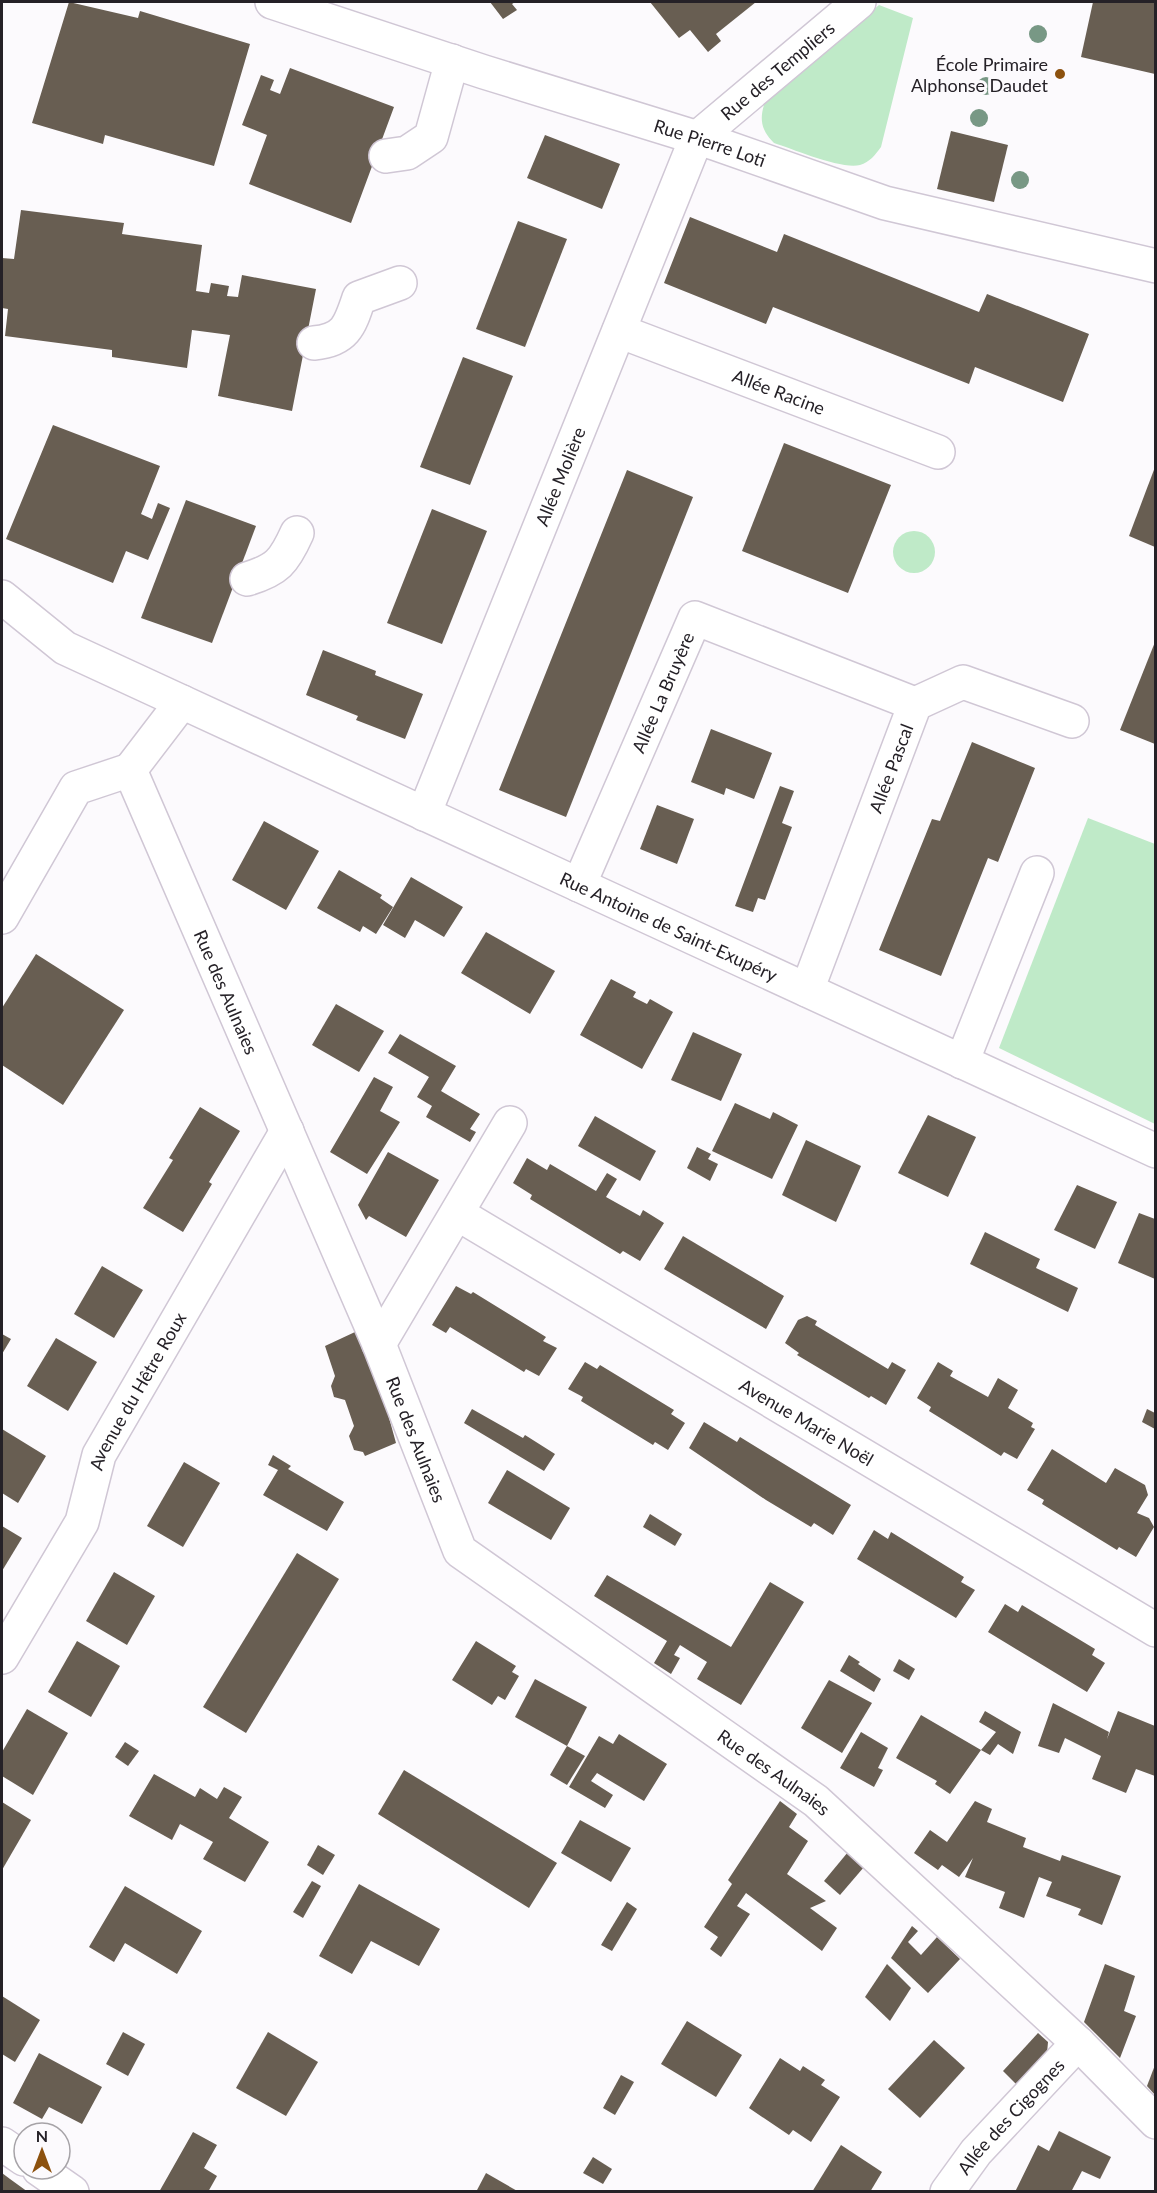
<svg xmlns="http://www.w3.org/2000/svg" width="1157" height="2193" font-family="Lato,sans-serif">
	<rect width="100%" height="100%" fill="#fcfafd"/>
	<!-- green -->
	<g fill="#bfeac8">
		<path d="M879,5L913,18L881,147C875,155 870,162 860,165C842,170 793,149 774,143C761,130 759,119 765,102Z"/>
		<circle cx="914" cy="552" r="21"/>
		<polygon points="1088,818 1155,844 1155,1124 999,1048"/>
	</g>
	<!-- building -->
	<g fill="#685e52">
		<polygon points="69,2 138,18 140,11 250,44 214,166 105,135 103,144 32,123"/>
		<polygon points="490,2 515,2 512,4 517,10 503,19"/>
		<polygon points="650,2 756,2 716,34 721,41 708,52 690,30 679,38"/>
		<polygon points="1093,2 1155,2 1155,74 1081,57"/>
		<polygon points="290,68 394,107 351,223 249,184 267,135 242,125 261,75 274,80 270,90 280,94"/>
		<polygon points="951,131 1008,145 994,202 937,189"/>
		<polygon points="545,135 620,164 602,209 527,178"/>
		<polygon points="21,210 124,223 122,234 202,245 196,291 209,293 211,283 229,286 227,296 238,297 242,275 316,289 292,411 218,396 230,335 192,330 187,368 112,357 112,350 5,336 8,309 2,308 2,258 14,259"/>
		<polygon points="690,217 777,252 784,234 979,312 987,294 1089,334 1063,402 975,367 969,384 773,307 766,324 664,283"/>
		<polygon points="518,221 567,239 525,347 476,329"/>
		<polygon points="463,357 513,376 470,485 420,467"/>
		<polygon points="53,425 160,466 141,514 152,519 158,503 170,508 148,560 126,551 113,583 6,539"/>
		<polygon points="784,443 891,485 848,593 742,551"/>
		<polygon points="1155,467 1155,547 1129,536"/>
		<polygon points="627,470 693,497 566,817 499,790"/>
		<polygon points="186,500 256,526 212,643 141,618"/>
		<polygon points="432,509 487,531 442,644 387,623"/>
		<polygon points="1155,642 1155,744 1120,730"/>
		<polygon points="323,650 376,671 375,675 423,694 405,739 356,720 358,716 306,695"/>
		<polygon points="711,729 772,753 754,799 726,788 724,795 691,782"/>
		<polygon points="972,742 1035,768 998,862 988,858 941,976 879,950 932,819 940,821"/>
		<polygon points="780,786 794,791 782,823 792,827 765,900 758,898 753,912 735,906"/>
		<polygon points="657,805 694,819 677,864 640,849"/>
		<polygon points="264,821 319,851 286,910 232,880"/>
		<polygon points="339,870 382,895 380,898 393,907 376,934 363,926 360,932 317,908"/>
		<polygon points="411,877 463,907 444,937 415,920 405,938 383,925"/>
		<polygon points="486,932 555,971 530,1014 461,973"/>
		<polygon points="36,954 124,1010 63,1105 2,1065 2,1008"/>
		<polygon points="611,979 636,992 633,997 647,1004 650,999 673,1012 642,1069 580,1035"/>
		<polygon points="336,1004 384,1031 359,1072 312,1045"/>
		<polygon points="693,1032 742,1054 721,1101 671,1080"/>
		<polygon points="400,1034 456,1066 441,1091 480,1114 470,1129 476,1132 470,1142 426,1117 432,1106 417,1097 429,1077 388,1053"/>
		<polygon points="374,1077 393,1087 380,1111 400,1122 367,1174 330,1152"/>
		<polygon points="735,1103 770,1119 773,1112 798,1125 772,1179 712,1151"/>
		<polygon points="200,1107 240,1131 209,1182 212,1184 183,1232 143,1208 173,1160 169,1158"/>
		<polygon points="928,1115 976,1137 948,1197 898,1173"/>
		<polygon points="595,1116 656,1151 640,1181 578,1146"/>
		<polygon points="806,1140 861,1166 836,1222 782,1195"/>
		<polygon points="697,1147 711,1154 708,1159 718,1164 710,1181 687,1168"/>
		<polygon points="388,1152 439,1180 406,1237 369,1216 366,1220 358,1205"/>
		<polygon points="527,1158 547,1170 550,1164 596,1191 607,1173 617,1179 606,1197 640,1216 643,1210 664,1223 640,1261 623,1251 620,1254 530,1199 532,1195 513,1183"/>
		<polygon points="1077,1185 1117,1202 1095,1249 1054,1230"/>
		<polygon points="1139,1213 1155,1219 1155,1279 1118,1263"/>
		<polygon points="985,1232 1040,1259 1036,1268 1078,1288 1068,1312 970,1264"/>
		<polygon points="683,1236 784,1296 766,1329 664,1269"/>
		<polygon points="102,1266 143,1290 114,1338 74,1314"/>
		<polygon points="456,1286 471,1294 473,1292 546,1337 543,1341 557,1348 539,1376 526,1369 524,1372 450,1327 446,1333 432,1325"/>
		<polygon points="807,1316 817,1321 815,1325 888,1369 892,1362 906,1370 886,1405 871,1396 869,1398 797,1355 799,1353 785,1343 798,1320"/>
		<polygon points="355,1332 383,1396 396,1443 365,1456 363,1452 354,1450 349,1436 354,1426 345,1400 334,1397 331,1386 335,1376 325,1346"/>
		<polygon points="2,1334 11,1339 2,1354"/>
		<polygon points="56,1338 97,1362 68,1411 27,1386"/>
		<polygon points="585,1362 597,1369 600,1365 674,1410 671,1414 685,1423 668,1450 655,1442 653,1445 581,1401 583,1397 568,1389"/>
		<polygon points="938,1362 953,1371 950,1376 988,1397 998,1378 1018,1390 1008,1408 1033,1423 1031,1427 1035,1429 1017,1459 1004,1452 1001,1456 966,1434 929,1411 931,1407 917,1398"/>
		<polygon points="472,1409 523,1438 525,1435 555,1454 544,1471 464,1423"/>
		<polygon points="1147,1409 1155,1413 1155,1429 1142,1422"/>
		<polygon points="704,1422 737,1442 740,1437 851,1505 833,1535 814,1523 811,1527 766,1500 689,1448"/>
		<polygon points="2,1429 46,1456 18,1503 2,1493"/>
		<polygon points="1052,1449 1106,1483 1115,1468 1145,1485 1148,1495 1137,1513 1149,1518 1154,1527 1136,1557 1119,1547 1117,1550 1042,1504 1044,1500 1027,1490"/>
		<polygon points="273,1455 291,1466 288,1469 344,1502 327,1531 263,1495 278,1470 268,1465"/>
		<polygon points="184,1462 220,1483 183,1547 147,1526"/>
		<polygon points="507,1470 570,1508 551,1540 488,1503"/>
		<polygon points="650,1514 682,1534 675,1546 643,1527"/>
		<polygon points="2,1526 22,1538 2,1571"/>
		<polygon points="874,1530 888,1539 891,1532 964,1577 961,1582 975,1590 956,1618 857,1559"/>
		<polygon points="297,1553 339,1579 246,1733 203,1707"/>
		<polygon points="114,1572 155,1596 127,1645 86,1621"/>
		<polygon points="607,1575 731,1647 770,1582 804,1602 741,1705 697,1679 707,1662 680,1645 674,1655 680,1658 671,1674 654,1663 667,1641 594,1596"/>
		<polygon points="1005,1604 1018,1612 1022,1605 1095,1649 1092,1655 1105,1663 1087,1692 988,1632"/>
		<polygon points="77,1641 120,1666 91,1717 48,1692"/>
		<polygon points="476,1641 516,1666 512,1672 519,1676 505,1700 498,1696 492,1705 452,1680"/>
		<polygon points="849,1655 860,1662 858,1664 881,1679 874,1692 840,1671"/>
		<polygon points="899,1659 915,1669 909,1680 893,1671"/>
		<polygon points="535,1679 587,1707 567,1746 515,1717"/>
		<polygon points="829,1680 872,1703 842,1753 801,1728"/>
		<polygon points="1053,1703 1109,1732 1107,1739 1118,1711 1155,1726 1155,1776 1136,1769 1126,1793 1092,1779 1101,1756 1065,1738 1059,1753 1038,1746"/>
		<polygon points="27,1709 68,1733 33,1795 2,1776 2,1752"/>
		<polygon points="985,1711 1021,1732 1013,1754 998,1744 990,1755 981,1750 996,1732 979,1722"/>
		<polygon points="921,1715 981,1750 950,1794 935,1784 937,1781 896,1758"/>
		<polygon points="861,1732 888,1748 878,1768 883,1770 874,1787 840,1768"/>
		<polygon points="619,1734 667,1764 644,1801 597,1773 591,1781 613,1795 605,1808 569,1787 599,1736 613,1744"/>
		<polygon points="125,1742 139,1751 128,1766 115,1757"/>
		<polygon points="567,1746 585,1756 567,1785 550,1775"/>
		<polygon points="404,1770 557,1863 529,1908 378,1814"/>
		<polygon points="154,1774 195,1797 200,1788 217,1799 224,1787 242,1797 229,1818 269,1842 245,1882 203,1859 213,1842 180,1824 172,1840 129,1816"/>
		<polygon points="780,1801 797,1814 789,1827 808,1841 787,1874 826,1901 810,1908 837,1928 822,1951 746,1893 737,1906 750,1914 721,1957 710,1949 718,1937 704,1927 732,1884 728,1880"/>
		<polygon points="975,1801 992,1809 987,1822 1026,1838 1023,1847 1060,1861 1062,1855 1121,1876 1102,1925 1078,1915 1081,1909 1046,1896 1052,1882 1039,1877 1024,1918 999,1908 1005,1892 965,1877 973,1858 959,1877 942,1865 938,1870 914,1853 930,1830 947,1842"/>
		<polygon points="2,1802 31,1820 2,1870"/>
		<polygon points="580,1820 631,1848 611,1882 561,1853"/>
		<polygon points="318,1845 335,1855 323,1875 307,1865"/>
		<polygon points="848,1852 864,1867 840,1895 824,1881"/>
		<polygon points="312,1881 321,1886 303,1918 293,1912"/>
		<polygon points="359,1884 440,1929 419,1966 371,1941 352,1974 319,1956"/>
		<polygon points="125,1886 202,1931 177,1974 125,1943 114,1962 89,1947"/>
		<polygon points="627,1902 637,1909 612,1951 601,1945"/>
		<polygon points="912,1926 918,1931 908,1942 921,1955 937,1937 960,1959 928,1993 891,1958"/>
		<polygon points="887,1964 911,1988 890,2021 865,1997"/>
		<polygon points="1105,1964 1135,1976 1124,2011 1136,2016 1120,2058 1084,2022"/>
		<polygon points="2,1996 40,2020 15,2062 2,2054"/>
		<polygon points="687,2021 742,2055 716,2097 661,2064"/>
		<polygon points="123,2032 145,2044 128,2076 106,2064"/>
		<polygon points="268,2032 318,2062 286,2116 236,2088"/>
		<polygon points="1038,2033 1048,2042 1047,2053 1018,2086 1003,2071"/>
		<polygon points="934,2040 965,2068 920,2118 888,2089"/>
		<polygon points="39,2053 102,2087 82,2124 49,2107 42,2119 13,2103"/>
		<polygon points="780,2058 800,2071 803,2066 825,2080 821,2085 840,2097 811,2142 793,2130 789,2135 749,2108"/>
		<polygon points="1155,2065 1155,2095 1147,2086"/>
		<polygon points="621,2075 634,2082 615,2115 603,2108"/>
		<polygon points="1059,2131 1111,2157 1100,2179 1082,2171 1071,2192 1015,2192 1038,2145 1049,2151"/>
		<polygon points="193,2132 217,2145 204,2168 217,2176 208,2192 159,2192"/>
		<polygon points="841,2145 882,2172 870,2192 812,2192"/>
		<polygon points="593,2157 612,2169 603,2184 583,2173"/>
		<polygon points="2,2173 10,2179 28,2192 2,2192"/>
		<polygon points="486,2173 519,2192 476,2192"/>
	</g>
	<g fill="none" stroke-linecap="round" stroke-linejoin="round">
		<defs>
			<g id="minor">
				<path id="s1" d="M272,2L484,72L714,143L885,203L1156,266"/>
				<polyline points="386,156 407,153 431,137 452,61"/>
				<path id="s2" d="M619,331L938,452"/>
				<path d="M314,343C346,340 350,325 359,298L400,283"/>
				<path d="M247,579C277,570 284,562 297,533"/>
				<polyline points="2,597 65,648 182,702 130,770"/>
				<path id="s3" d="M182,702L1156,1151"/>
				<path id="s4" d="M130,770L379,1344L460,1551L816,1801L1078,2043L1156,2122"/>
				<path id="s5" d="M424,814L696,139L859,2"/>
				<path id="s6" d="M579,885L695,618L915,704"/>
				<polyline points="2,917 76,788 130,770"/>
				<path id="s7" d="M807,990L915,704L963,682L1072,721"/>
				<polyline points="962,1062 1037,873"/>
				<path id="s8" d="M458,1214L1156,1630"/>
				<polyline points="379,1344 510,1123"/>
				<path id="s9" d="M2,1657L82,1522L99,1455L287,1131"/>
				<polyline points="2,2144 24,2159"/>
				<polyline points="39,2169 72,2192"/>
				<path id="s10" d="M947,2192L976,2152L1078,2043"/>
			</g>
		</defs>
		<!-- minor casing -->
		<use href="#minor" stroke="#d0c7d5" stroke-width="36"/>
		<!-- minor -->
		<use href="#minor" stroke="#fff" stroke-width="33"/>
	</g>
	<!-- trees -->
	<g fill="#789885">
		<circle cx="1038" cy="34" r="9"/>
		<circle cx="986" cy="86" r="9"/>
		<circle cx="979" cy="118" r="9"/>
		<circle cx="1020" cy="180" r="9"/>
	</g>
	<!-- markers -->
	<circle fill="#8c510e" stroke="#fcfafd" stroke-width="2" cx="1060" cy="74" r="6"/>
	<g text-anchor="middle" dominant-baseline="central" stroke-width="6" stroke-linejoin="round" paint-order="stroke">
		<!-- poi labels -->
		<g font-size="18" fill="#252127" stroke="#fcfafd" text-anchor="end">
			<text x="1048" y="64">École Primaire<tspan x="1048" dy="21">Alphonse Daudet</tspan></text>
		</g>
		<!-- street labels -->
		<g font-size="18" fill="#252127" stroke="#fcfafd">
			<text stroke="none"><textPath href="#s5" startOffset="834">Rue des Templiers</textPath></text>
			<text stroke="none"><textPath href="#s1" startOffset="460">Rue Pierre Loti</textPath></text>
			<text stroke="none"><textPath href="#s2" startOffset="171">Allée Racine</textPath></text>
			<text stroke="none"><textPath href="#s5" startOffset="364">Allée Molière</textPath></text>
			<text stroke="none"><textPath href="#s6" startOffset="210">Allée La Bruyère</textPath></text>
			<text stroke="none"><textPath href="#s7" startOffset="237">Allée Pascal</textPath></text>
			<text stroke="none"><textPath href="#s3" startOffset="536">Rue Antoine de Saint-Exupéry</textPath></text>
			<text stroke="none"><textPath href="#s4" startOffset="242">Rue des Aulnaies</textPath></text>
			<text stroke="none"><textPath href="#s9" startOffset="300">Avenue du Hêtre Roux</textPath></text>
			<text stroke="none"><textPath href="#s8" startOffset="406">Avenue Marie Noël</textPath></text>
			<text stroke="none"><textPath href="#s4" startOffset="728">Rue des Aulnaies</textPath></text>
			<text stroke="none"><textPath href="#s4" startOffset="1232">Rue des Aulnaies</textPath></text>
			<text stroke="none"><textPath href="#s10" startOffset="99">Allée des Cigognes</textPath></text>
		</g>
	</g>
	<!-- border -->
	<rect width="1157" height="2193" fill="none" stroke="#252127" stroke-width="6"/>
	<!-- north arrow -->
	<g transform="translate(42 2151)"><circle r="28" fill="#fcfafd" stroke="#a6a3a7" stroke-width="1.5"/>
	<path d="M0-4.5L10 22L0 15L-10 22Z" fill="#8c510e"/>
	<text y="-9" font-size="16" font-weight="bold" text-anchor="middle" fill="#252127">N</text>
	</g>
</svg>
